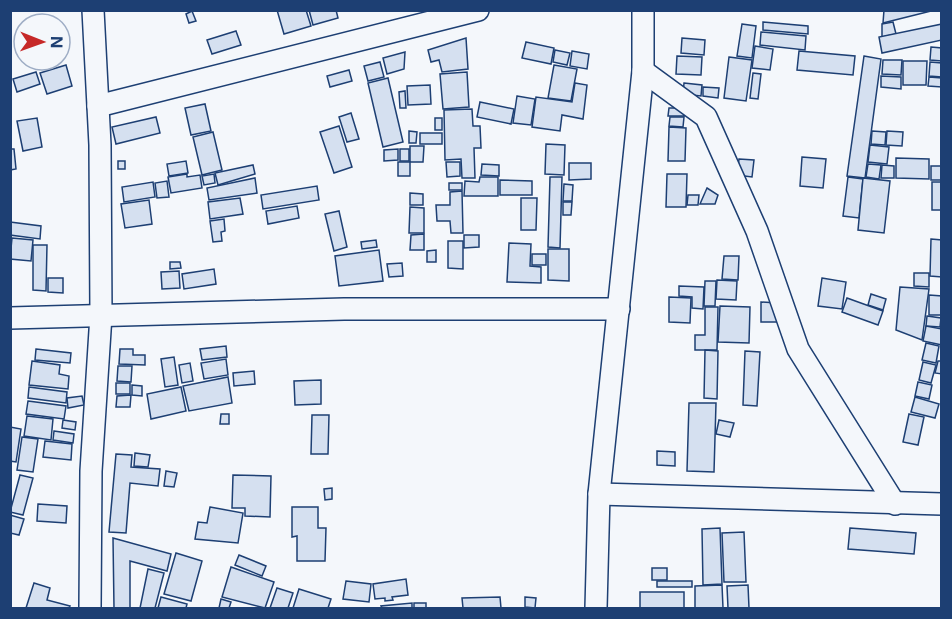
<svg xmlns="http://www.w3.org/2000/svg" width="952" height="619" font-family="Inter,sans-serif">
	<rect width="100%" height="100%" fill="#f4f7fb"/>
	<!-- building -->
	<g fill="#d5e0f0" stroke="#1d3f73" stroke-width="1.5">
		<polygon points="277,10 306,10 311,26 284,34"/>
		<polygon points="309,10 336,10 338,18 313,25"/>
		<polygon points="884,10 935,10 883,23"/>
		<polygon points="192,11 196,21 189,23 186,14"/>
		<polygon points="763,22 808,26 808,34 763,30"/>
		<polygon points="893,22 896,34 882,37 882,24"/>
		<polygon points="742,24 756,26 752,58 737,56"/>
		<polygon points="942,24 942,40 882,53 879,37"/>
		<polygon points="236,31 241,45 212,54 207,40"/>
		<polygon points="761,32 806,36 805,50 760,45"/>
		<polygon points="466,38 468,69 442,72 439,60 431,62 428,50"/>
		<polygon points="682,38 705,40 704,55 681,53"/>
		<polygon points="526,42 554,48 551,64 522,58"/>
		<polygon points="755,46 773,49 770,70 752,68"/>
		<polygon points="931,47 942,48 942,61 930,60"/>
		<polygon points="555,50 570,53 567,65 553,62"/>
		<polygon points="572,51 589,54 587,69 570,66"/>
		<polygon points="799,51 855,56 853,75 797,70"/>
		<polygon points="405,52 404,69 387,74 383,58"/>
		<polygon points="677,56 702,57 701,75 676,74"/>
		<polygon points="864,56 881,59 865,178 847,176"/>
		<polygon points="729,57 752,60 746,101 724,98"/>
		<polygon points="883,60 902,60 901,75 882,74"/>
		<polygon points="903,61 927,61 926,85 903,85"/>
		<polygon points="380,62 384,77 368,81 364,66"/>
		<polygon points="930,62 942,63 942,77 929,76"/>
		<polygon points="66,65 72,86 47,94 40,73"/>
		<polygon points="554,65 577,69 571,101 548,98"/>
		<polygon points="349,70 352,81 330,87 327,76"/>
		<polygon points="36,72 40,84 17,92 13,79"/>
		<polygon points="467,72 469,107 443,109 440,74"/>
		<polygon points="753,73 761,74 758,99 750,98"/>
		<polygon points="881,76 901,77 901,89 881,87"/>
		<polygon points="929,77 942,78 942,87 928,86"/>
		<polygon points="388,78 403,142 383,147 368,83"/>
		<polygon points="575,83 587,85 583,119 562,115 560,131 532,127 536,97 572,102"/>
		<polygon points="684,83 702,85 701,96 683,94"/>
		<polygon points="430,85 431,104 408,105 407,86"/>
		<polygon points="703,87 719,88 718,98 703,96"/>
		<polygon points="405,91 406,108 400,108 399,92"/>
		<polygon points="517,96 535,99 531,125 513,123"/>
		<polygon points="480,102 514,109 511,124 477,117"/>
		<polygon points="205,104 211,131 191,135 185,108"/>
		<polygon points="669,108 684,108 684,116 668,116"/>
		<polygon points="472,109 473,126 480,126 481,148 474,148 475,178 462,178 461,159 445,160 444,110"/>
		<polygon points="351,113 359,139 347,142 339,117"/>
		<polygon points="156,117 160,133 116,144 112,127"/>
		<polygon points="670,117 684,117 683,127 669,126"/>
		<polygon points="37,118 42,147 23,151 17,121"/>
		<rect x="435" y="118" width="7" height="12"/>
		<polygon points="339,126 352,167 334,173 320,132"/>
		<polygon points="669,127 686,128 685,161 668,161"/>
		<polygon points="409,131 417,132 416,143 409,143"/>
		<polygon points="872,131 886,132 885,145 871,144"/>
		<polygon points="887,131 903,132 902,146 886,145"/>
		<polygon points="213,132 222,170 202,175 193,137"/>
		<rect x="420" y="133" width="22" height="11"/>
		<polygon points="546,144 565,145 564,175 545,174"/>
		<polygon points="870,145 889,147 887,164 868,162"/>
		<polygon points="410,146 424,146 423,162 410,162"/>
		<polygon points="10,149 14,149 16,169 10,170"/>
		<polygon points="398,149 398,160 384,161 384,150"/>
		<rect x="400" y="149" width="9" height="12"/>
		<polygon points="802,157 826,159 823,188 800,186"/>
		<polygon points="896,158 929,159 929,179 896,178"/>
		<polygon points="739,159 754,160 752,177 737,175"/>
		<rect x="118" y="161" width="7" height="8"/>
		<polygon points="186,161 188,173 169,176 167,164"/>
		<rect x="398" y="162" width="12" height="14"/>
		<polygon points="446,162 460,162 460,176 447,177"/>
		<polygon points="569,163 591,163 591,179 569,180"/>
		<polygon points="482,164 499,165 499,176 481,175"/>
		<polygon points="868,164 881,165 879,179 866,177"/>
		<polygon points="253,165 255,174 218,185 215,173"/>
		<polygon points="882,165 894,166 894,178 881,178"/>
		<rect x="931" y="166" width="11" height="14"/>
		<polygon points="187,174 187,177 200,175 202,188 171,193 168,177"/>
		<polygon points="214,174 215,183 204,185 202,176"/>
		<polygon points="667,174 687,174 686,207 666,207"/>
		<polygon points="480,177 498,177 498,196 464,196 465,181 479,182"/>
		<polygon points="550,177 562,177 560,248 548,247"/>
		<polygon points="848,177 863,179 859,218 843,216"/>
		<polygon points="255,178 257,193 209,200 207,188"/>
		<polygon points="863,178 890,181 884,233 858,230"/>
		<polygon points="500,180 532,181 532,195 500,195"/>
		<polygon points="167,181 169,197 157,198 155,183"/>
		<polygon points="153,182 155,197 124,202 122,187"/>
		<rect x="932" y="182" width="10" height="28"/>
		<rect x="449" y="183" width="13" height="7"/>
		<polygon points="564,184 573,185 572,201 563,201"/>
		<polygon points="317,186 319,200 263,209 261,195"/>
		<polygon points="707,188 718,195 715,204 700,204"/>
		<polygon points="462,191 463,233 451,233 450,221 437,221 436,205 450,205 450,192"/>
		<polygon points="410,193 423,194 423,205 410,205"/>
		<polygon points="688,195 699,195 698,205 687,205"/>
		<polygon points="240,198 243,214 210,219 208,202"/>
		<polygon points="521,198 537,198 536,230 521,230"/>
		<polygon points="149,200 152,224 125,228 121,204"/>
		<polygon points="563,202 572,202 571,215 563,215"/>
		<polygon points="297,206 299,218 268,224 266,211"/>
		<polygon points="410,207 424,208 424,233 409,233"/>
		<polygon points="339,211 347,247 334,251 325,214"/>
		<polygon points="224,219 225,231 221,232 222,241 213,242 210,221"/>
		<polygon points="10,222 41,226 40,239 10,235"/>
		<polygon points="424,234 424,250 410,250 411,235"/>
		<polygon points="464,235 479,235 479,247 464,248"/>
		<polygon points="12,238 33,240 31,261 10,259"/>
		<polygon points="931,239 942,240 942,277 930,276"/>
		<polygon points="376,240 377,247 362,249 361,242"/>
		<polygon points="448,241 463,241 463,269 448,268"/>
		<polygon points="509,243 531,244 530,266 541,267 541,283 507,282"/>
		<polygon points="33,245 47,245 46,291 33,290"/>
		<polygon points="548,249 569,249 569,281 548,280"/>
		<polygon points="379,250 383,281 339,286 335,256"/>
		<polygon points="436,250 436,262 427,262 427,251"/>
		<rect x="532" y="254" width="14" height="11"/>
		<polygon points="724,256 739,256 738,280 722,279"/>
		<polygon points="170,262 180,262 181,268 170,269"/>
		<polygon points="402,263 403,276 389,277 387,264"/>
		<polygon points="214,269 216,284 184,289 182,274"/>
		<polygon points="179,271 180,288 162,289 161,272"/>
		<polygon points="914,273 929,273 929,287 914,286"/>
		<polygon points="48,278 63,278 63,293 48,292"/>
		<polygon points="822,278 846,282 842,309 818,306"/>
		<polygon points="717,280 737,281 736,300 716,299"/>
		<polygon points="705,281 716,281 715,306 704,306"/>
		<polygon points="679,286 704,287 703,309 692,308 692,297 679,296"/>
		<polygon points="900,287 929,289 922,340 896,330"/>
		<polygon points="871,294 886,299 883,310 868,305"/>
		<polygon points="929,295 942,296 942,315 929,315"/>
		<polygon points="669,297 691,298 690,323 669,322"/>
		<polygon points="847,298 883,311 878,325 842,312"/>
		<polygon points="761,302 778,303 777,322 761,322"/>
		<polygon points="720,306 750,307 749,343 718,342"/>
		<polygon points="705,307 718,307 717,350 695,350 695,335 705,335"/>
		<polygon points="927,316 941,318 940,327 926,326"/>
		<polygon points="926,326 942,329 942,345 923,341"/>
		<polygon points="926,343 939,346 936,363 922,360"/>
		<polygon points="226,346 227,357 202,360 200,349"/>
		<polygon points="36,349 71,353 70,363 35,360"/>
		<polygon points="120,349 133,349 133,355 145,355 145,365 119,364"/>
		<polygon points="705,350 718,351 717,399 704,398"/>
		<polygon points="745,351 760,352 757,406 743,405"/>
		<polygon points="174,357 178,385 165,387 161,359"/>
		<polygon points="226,359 228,375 204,379 201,363"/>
		<polygon points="32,361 60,365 59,374 69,376 68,389 29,385"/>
		<polygon points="938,361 942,361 942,374 935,373"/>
		<polygon points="923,362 936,365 931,383 919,380"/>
		<polygon points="190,363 193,381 182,383 179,365"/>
		<polygon points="118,366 132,366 131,382 117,381"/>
		<polygon points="254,371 255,384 234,386 233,373"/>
		<polygon points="228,377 232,403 189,411 183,386"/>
		<polygon points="321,380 321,404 295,405 294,381"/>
		<polygon points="918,382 932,385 929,399 915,396"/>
		<rect x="116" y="383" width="14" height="11"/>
		<polygon points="132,385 142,386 142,396 132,395"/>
		<polygon points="29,387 67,392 66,403 28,398"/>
		<polygon points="181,387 186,411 151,419 147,394"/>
		<polygon points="131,395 130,407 116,407 117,396"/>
		<polygon points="82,396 84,405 68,408 67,398"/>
		<polygon points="915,397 939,404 935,418 911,412"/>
		<polygon points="28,401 66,406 64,419 26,414"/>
		<polygon points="689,403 716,403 714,472 687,471"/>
		<polygon points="221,414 229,414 229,424 220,424"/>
		<polygon points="909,414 924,417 918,445 903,442"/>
		<polygon points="312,415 329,415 328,454 311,454"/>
		<polygon points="27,416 53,419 51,440 24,436"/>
		<polygon points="63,420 76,422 75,430 62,428"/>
		<polygon points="719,420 734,423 730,437 716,434"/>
		<polygon points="10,427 21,429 16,462 10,461"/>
		<polygon points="54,431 74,434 73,443 53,440"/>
		<polygon points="22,437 38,439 33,472 17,470"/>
		<polygon points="45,441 72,444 71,460 43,457"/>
		<polygon points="657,451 675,452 675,466 657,465"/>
		<polygon points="135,453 150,455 148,467 134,466"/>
		<polygon points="116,454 132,455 131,467 160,469 158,486 130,483 126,533 109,532"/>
		<polygon points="166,471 177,473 174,487 164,486"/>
		<polygon points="20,475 33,478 23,515 10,512"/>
		<polygon points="233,475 271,476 270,517 245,516 245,508 232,508"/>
		<polygon points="332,488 332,499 325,500 324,489"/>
		<polygon points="38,504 67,506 66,523 37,521"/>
		<polygon points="210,507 243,513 238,543 195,539 198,522 207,523"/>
		<polygon points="292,507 318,507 318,528 326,528 325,561 297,561 297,536 292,537"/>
		<polygon points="10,515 24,519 19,535 10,533"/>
		<polygon points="720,528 722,584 703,585 702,529"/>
		<polygon points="850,528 916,533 914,554 848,549"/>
		<polygon points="744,532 746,582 724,582 722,533"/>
		<polygon points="113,538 171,554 167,571 130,561 130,608 114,608"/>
		<polygon points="176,553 202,561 191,601 164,594"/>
		<polygon points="239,555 266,566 262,576 235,565"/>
		<polygon points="231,567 274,582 265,608 222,597"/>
		<rect x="652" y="568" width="15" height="12"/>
		<polygon points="148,569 164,573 155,608 140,608"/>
		<polygon points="406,579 408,595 392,597 393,600 385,601 385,598 375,599 373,584"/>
		<polygon points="346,581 371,584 369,602 343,599"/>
		<rect x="657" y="581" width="35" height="6"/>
		<polygon points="34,583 50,588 47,600 70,606 69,608 26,608"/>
		<polygon points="722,585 723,608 695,608 695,586"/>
		<polygon points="748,585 749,608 728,608 727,586"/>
		<polygon points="277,588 293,593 288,608 270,608"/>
		<polygon points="299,589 331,599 328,608 293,608"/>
		<rect x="640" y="592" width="44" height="16"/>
		<polygon points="161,597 187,604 186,608 158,608"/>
		<polygon points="500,597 501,608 463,608 462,598"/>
		<polygon points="525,597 536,598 535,608 525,607"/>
		<polygon points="221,599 231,602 229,608 219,608"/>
		<polygon points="412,603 412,608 382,608 381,606"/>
		<rect x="414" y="603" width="12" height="5"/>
	</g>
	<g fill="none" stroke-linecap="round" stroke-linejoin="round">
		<defs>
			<g id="street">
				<polyline points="643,71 706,117 757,231 798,349 895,504"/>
				<polyline points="98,106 478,10"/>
				<polyline points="10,318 344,309 619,309"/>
				<polyline points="599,494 942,504"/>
				<polyline points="90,608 91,471 101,315 100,145 93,10"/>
				<polyline points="596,608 599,494 643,71 643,10"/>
			</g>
		</defs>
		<!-- street casing -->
		<use href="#street" stroke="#1d3f73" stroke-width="24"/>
		<!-- street -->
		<use href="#street" stroke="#f4f7fb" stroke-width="21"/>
	</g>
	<!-- border -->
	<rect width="952" height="619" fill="none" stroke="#1d3f73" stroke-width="24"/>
	<!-- north arrow -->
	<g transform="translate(42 42) rotate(91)"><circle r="28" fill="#f4f7fb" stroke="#9eadc5" stroke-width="1.5"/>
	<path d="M0-4.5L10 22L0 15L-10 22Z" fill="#c62828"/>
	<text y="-9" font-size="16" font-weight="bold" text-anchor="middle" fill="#1d3f73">N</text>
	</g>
</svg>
